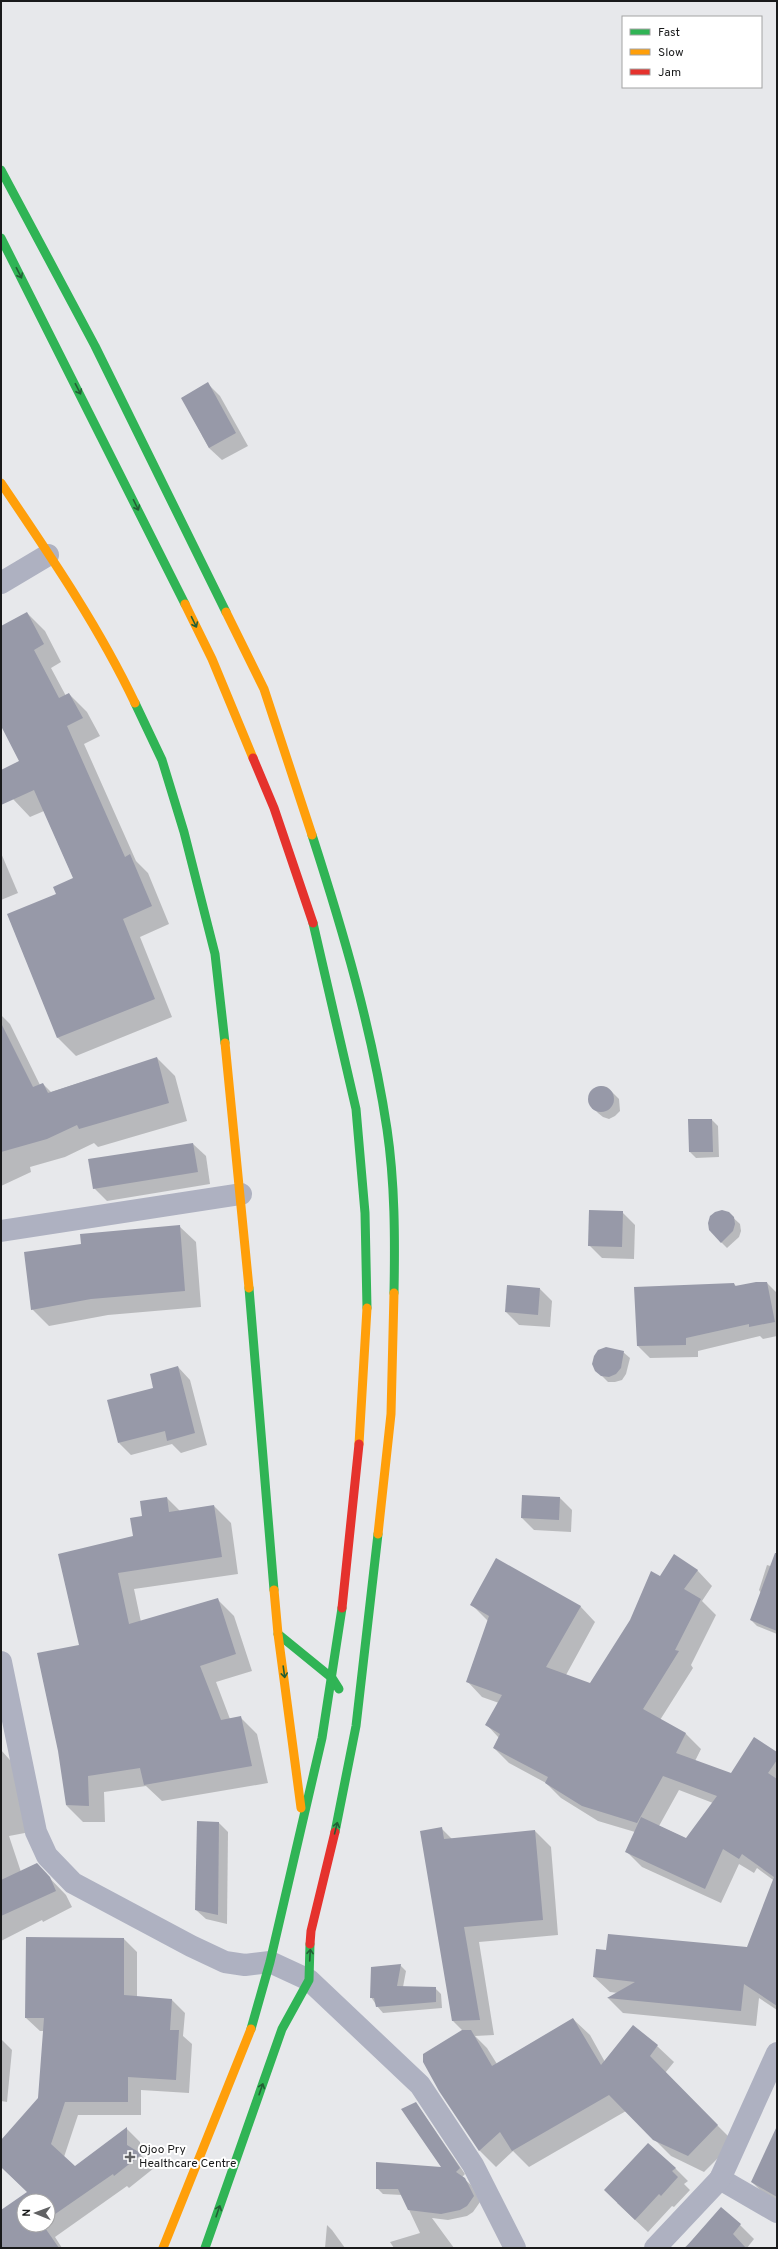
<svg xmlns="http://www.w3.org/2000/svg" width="778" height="2249" font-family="Overpass,sans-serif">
	<rect width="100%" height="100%" fill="#e7e8eb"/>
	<!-- shadow -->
	<g fill="#0003" fill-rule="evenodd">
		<polygon points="208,384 220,396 248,446 222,460 209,448 182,398"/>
		<polygon points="27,613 45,631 61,662 51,668 66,696 69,694 87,712 100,736 84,744 136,861 148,873 169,924 140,937 172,1017 76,1056 58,1038 8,915 58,895 74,879 44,811 30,817 13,799 1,773 1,771 21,762 3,727 1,728 1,627"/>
		<polygon points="1,853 18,893 1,900"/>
		<polygon points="1,1015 10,1024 40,1085 43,1084 51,1092 157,1058 175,1076 187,1121 98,1147 94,1143 65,1157 30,1167 31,1172 1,1186"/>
		<polygon points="601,1086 607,1087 619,1099 620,1111 615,1116 609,1119 603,1117 598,1113 591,1106 589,1100 590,1094 594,1089"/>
		<polygon points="712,1120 718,1126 719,1157 696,1158 690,1152"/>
		<polygon points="193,1144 206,1156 210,1184 107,1201 94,1188"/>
		<polygon points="622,1212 635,1225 634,1259 602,1258 589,1245"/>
		<polygon points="728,1213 740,1224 741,1231 739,1237 727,1248 721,1242"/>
		<polygon points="179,1226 196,1242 201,1307 108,1315 49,1326 32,1309 82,1245"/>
		<polygon points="767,1283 777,1293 777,1336 763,1339 760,1336 698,1351 698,1357 650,1358 638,1346 636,1288 734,1284 737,1287"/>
		<polygon points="540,1289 552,1301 550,1327 519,1325 506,1312"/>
		<polygon points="623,1352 630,1358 626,1374 622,1380 615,1382 608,1382 596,1370"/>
		<polygon points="178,1367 190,1380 207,1445 181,1453 172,1444 131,1455 119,1443 154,1388"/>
		<polygon points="167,1498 180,1511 214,1506 231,1523 238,1574 134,1589 141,1622 217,1599 234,1616 252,1671 216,1682 230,1719 240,1717 257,1734 268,1783 162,1801 146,1786 104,1792 105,1822 83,1822 66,1805 80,1645 143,1517"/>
		<polygon points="560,1498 572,1510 571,1532 534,1530 522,1518"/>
		<polygon points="767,1565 777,1568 777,1634 757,1626 751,1620 761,1593 759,1590"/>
		<path d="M697,1570L712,1586L702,1601L716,1615L691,1665L693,1668L660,1720L686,1734L701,1749L695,1761L731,1774L777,1754V2010L759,1998L756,2026L623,2013L608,1998L618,1993L610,1992L594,1977L607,1951L747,1949L776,1882L757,1868L754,1873L739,1864L721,1903L642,1867L626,1851L635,1832L598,1821L561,1798L546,1783L509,1763L494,1748L499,1738L487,1725L499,1703L482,1697L467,1681L488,1621L472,1605L580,1606L595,1622L566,1675L590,1684L661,1578ZM679,1790L713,1803L687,1839L659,1826Z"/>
		<polygon points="1,1750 17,1768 30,1832 9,1836 21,1872 36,1864 66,1895 72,1907 43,1922 42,1920 1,1941"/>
		<polygon points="219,1823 228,1832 227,1924 206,1919 196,1910"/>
		<polygon points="441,1828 452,1839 535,1831 551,1847 558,1935 479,1942 494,2035 475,2036 487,2048 497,2064 573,2019 590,2035 605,2062 657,2046 674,2062 665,2073 734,2142 704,2172 671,2156 626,2111 529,2167 513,2151 496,2167 479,2150 463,2031 453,2021"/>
		<path d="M27,1938L124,1939L137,1952V1997L172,2000L185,2013L183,2036L192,2044L189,2093L141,2090V2115H78L64,2157L75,2167L127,2129L140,2142V2154L154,2168L129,2188L127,2186L55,2237L62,2248H1V2212L28,2192L1,2167V2142L41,2096L44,2031H40L26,2018ZM24,2201H48V2225H24Z"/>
		<polygon points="400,1965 406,1971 403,1987 435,1988 441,1994 442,2008 383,2013 377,2006 371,1997"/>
		<polygon points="1,2039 12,2050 7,2102 1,2101"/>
		<polygon points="416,2103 465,2174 462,2177 471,2185 480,2202 473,2212 467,2216 448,2220 432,2218 454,2248 394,2248 390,2242 420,2233 402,2195 383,2194 377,2188 443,2169"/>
		<polygon points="777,2128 777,2202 767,2197 752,2182"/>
		<polygon points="675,2168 688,2181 684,2184 690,2190 674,2207 672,2206 648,2232 617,2203"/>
		<polygon points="327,2225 332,2230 345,2248 325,2248"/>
		<polygon points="740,2225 754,2239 747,2248 684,2248 694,2239"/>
	</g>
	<!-- building -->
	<g fill="#9799a8">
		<polygon points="208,382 236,433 209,448 181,398"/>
		<polygon points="27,612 44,644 34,650 59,698 69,693 83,718 67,726 125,857 130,854 152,906 123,919 155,999 57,1038 7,914 56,894 53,887 73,878 34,790 1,805 1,770 19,761 1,726 1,626"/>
		<polygon points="1,1023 33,1087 43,1083 48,1093 157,1057 169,1103 79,1129 77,1125 47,1139 1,1152"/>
		<circle cx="601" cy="1099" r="13"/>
		<polygon points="688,1119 712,1119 713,1152 689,1152"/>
		<polygon points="193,1143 198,1172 93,1189 88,1159"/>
		<polygon points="589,1210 623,1211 622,1247 588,1246"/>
		<polygon points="722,1210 729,1212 734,1217 735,1224 733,1231 721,1243 709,1230 708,1223 710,1216 715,1212"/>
		<polygon points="180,1225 185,1291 91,1299 31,1310 24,1252 81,1244 80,1234"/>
		<polygon points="756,1282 767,1282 775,1322 749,1327 749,1324 686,1338 686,1345 637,1346 634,1287 734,1283 735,1286"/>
		<polygon points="507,1285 540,1288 538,1315 505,1312"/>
		<polygon points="606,1347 624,1351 621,1368 616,1374 609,1377 601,1376 595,1371 592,1364 594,1356 598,1350"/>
		<polygon points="178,1366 195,1433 167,1441 165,1431 118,1443 107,1400 153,1388 150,1374"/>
		<polygon points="522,1495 560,1497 559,1520 521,1518"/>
		<polygon points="167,1497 169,1512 214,1505 222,1557 118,1573 129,1624 218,1598 236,1654 200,1666 221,1720 241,1716 252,1766 144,1785 140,1768 88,1776 89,1806 66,1805 58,1751 37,1653 79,1645 58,1554 133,1536 130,1518 142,1516 140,1501"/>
		<polygon points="775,1553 777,1553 777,1631 750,1620"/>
		<polygon points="674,1554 698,1570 684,1589 701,1599 675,1650 679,1651 643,1709 686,1733 676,1753 731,1773 754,1737 777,1752 777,1760 768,1773 777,1779 777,2006 744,1984 741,2011 607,1998 635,1982 593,1977 596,1949 606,1950 608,1934 747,1947 774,1877 742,1854 739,1859 723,1849 705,1889 625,1852 641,1817 686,1838 717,1796 663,1776 637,1823 582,1806 545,1783 548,1777 493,1748 500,1734 485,1725 502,1695 466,1682 489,1616 470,1605 496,1558 581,1606 546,1667 590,1683 630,1620 651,1571 660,1576"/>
		<polygon points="197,1821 219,1822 218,1915 195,1910"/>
		<polygon points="442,1827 444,1839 535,1830 543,1920 464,1927 480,2020 452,2021 420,1831"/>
		<polygon points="37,1863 50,1877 56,1891 1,1916 1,1880"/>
		<polygon points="26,1937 124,1938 124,1995 172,1999 170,2030 179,2030 176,2080 128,2077 128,2102 65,2102 51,2144 75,2166 127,2127 127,2145 142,2154 114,2176 113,2174 48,2219 48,2201 24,2201 24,2225 43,2225 59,2248 1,2248 1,2210 27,2192 1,2167 1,2140 38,2098 44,2018 25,2018"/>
		<polygon points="401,1964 397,1986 436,1987 436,2002 376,2007 374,1998 370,1998 371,1967"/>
		<polygon points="573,2018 601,2065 633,2025 658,2045 650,2056 718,2125 688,2156 653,2140 609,2095 512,2151 500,2132 479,2151 439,2091 423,2062 423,2054 462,2030 471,2030 492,2066"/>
		<polygon points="416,2102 460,2168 456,2172 465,2178 474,2196 467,2206 460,2210 441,2214 408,2210 398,2189 376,2189 376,2162 441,2167 401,2109"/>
		<polygon points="777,2126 777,2197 751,2182"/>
		<polygon points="648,2143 676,2168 672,2171 678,2177 661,2196 659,2194 635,2220 604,2190"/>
		<polygon points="721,2207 741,2224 733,2234 746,2248 685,2248"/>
	</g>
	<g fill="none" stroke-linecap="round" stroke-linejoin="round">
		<!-- street -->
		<g stroke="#aeb1c1" stroke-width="22">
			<polyline points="1,583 48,555"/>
			<polyline points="1,1231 241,1194"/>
			<polyline points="1,1662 36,1832 47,1856 73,1883 191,1946 225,1962 245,1965 270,1962 309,1980 420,2085 473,2165 515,2248"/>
			<polyline points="720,2179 777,2212"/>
			<polyline points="655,2248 720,2179 777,2053"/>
		</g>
		<!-- fast -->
		<g stroke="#30b455" stroke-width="9">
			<polyline points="1,170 95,346 226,612"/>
			<polyline points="1,238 185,604"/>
			<polyline points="135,703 162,760 184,832 215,954 225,1043"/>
			<path d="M312,835C343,931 372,1029 387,1129C395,1183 395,1239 394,1293"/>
			<polyline points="313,923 356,1109 365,1213 367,1308"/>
			<polyline points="249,1288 274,1590"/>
			<polyline points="278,1634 332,1678 339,1689"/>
			<polyline points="335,1832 356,1726 378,1534"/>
			<polyline points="251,2029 270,1962 322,1738 342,1608"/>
			<polyline points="205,2248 282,2029 309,1980 310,1944"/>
		</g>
		<!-- slow -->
		<g stroke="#ff9f0a" stroke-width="9">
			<path d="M1,483C49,554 98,625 135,703"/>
			<polyline points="185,604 212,659 253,758"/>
			<polyline points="226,612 264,689 312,835"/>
			<polyline points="225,1043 249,1288"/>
			<polyline points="359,1444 367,1308"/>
			<polyline points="378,1534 391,1414 394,1293"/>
			<polyline points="274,1590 278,1634 301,1808"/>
			<polyline points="163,2248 251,2029"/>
		</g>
		<!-- jam -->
		<g stroke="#e5322d" stroke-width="9">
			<polyline points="253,758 274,808 313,923"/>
			<polyline points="342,1608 359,1444"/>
			<polyline points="310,1944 311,1931 335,1832"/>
		</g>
	</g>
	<!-- one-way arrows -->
	<defs><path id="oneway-shaft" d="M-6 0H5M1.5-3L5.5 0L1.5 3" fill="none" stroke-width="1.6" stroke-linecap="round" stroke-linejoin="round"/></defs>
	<g stroke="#235f35">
		<use href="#oneway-shaft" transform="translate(19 273) rotate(63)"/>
		<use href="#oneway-shaft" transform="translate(78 389) rotate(63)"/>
		<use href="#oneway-shaft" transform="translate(136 505) rotate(64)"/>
		<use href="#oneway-shaft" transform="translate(194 622) rotate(64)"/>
		<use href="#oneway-shaft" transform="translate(284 1672) rotate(82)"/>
		<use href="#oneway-shaft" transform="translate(336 1828) rotate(-76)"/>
		<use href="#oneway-shaft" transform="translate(310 1955) rotate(-87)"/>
		<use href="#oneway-shaft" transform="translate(261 2089) rotate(-71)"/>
		<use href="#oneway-shaft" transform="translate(218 2211) rotate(-71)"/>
	</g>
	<!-- markers -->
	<path fill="#616264" stroke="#fff" stroke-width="1.5" d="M128 2151h4v4h4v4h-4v4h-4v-4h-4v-4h4z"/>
	<g text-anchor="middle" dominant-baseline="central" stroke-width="4" stroke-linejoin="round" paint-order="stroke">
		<!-- poi labels -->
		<g font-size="12" fill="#191a1b" stroke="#fff" text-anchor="start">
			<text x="139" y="2150">Ojoo Pry<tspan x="139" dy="14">Healthcare Centre</tspan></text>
		</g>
	</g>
	<!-- border -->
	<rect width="778" height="2249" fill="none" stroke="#191a1b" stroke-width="4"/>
	<!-- legend -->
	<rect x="622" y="16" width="140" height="72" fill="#ffffff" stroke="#a3a3a4"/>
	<rect x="630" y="29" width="20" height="6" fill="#30b455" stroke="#a3a3a4"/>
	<text x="658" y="36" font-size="12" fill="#191a1b">Fast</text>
	<rect x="630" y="49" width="20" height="6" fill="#ff9f0a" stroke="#a3a3a4"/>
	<text x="658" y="56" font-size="12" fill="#191a1b">Slow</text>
	<rect x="630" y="69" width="20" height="6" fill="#e5322d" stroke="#a3a3a4"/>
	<text x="658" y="76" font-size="12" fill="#191a1b">Jam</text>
	<!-- north arrow -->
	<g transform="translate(36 2213) rotate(271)"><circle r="19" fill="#ffffff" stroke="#a3a3a4"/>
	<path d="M0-3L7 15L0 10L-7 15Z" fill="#616264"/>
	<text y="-6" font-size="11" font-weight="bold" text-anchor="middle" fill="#191a1b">N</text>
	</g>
</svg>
